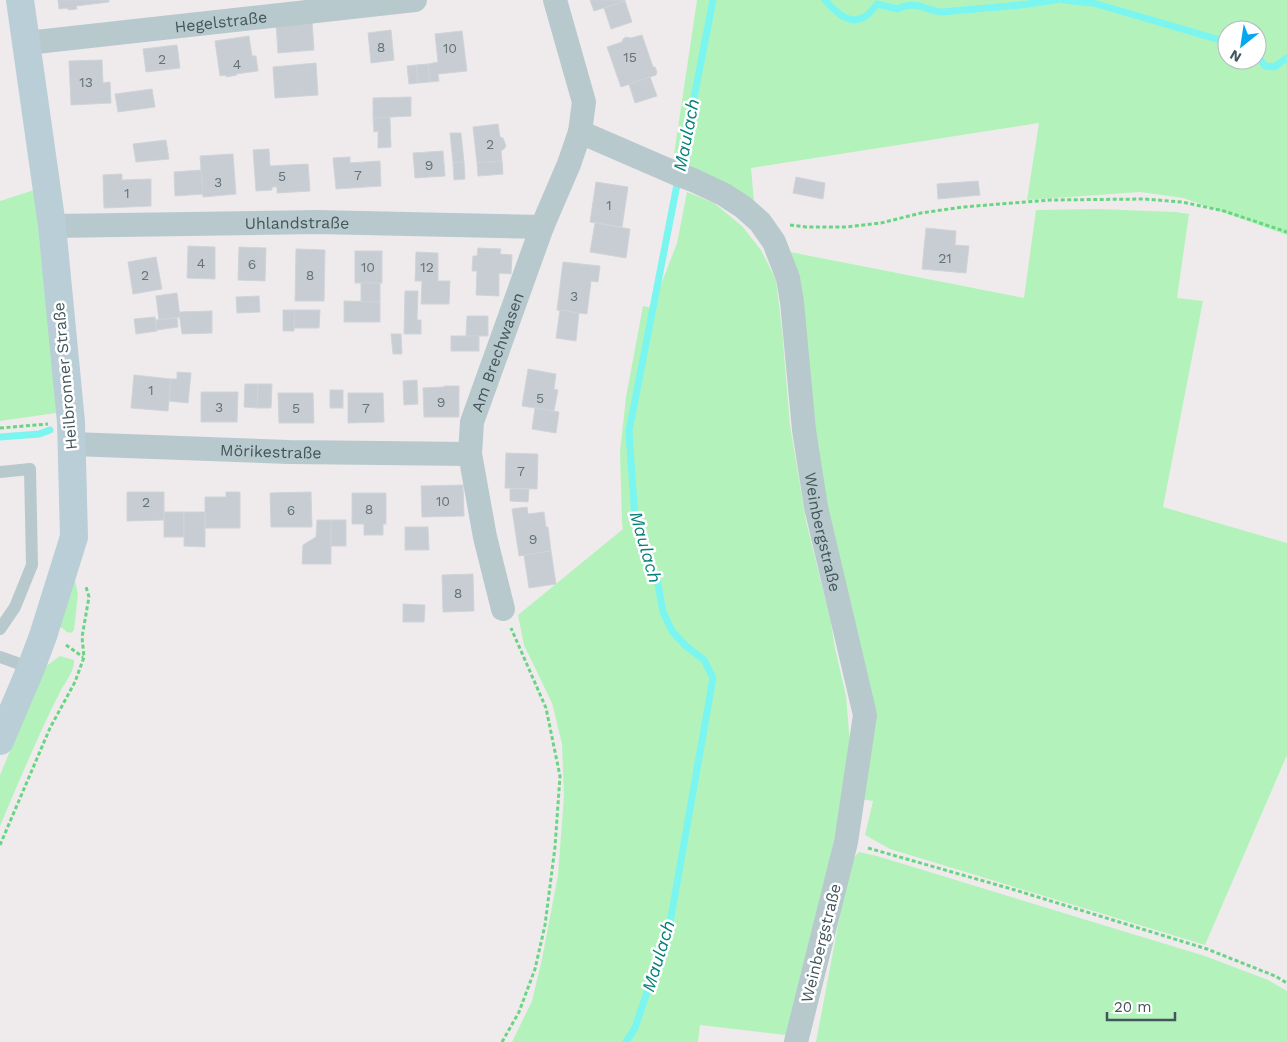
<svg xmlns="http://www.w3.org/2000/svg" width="1287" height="1042" font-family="'Work Sans',sans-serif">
	<rect width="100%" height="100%" fill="#efebec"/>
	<!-- green -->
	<g fill="#b3f3bb" fill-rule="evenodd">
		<path d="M697,0H1287V235L1183,198L1140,192L1027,200L1039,123L751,168L755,213L672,168ZM1227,30H1257V60H1227Z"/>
		<polygon points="34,190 57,404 56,413 0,421 0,201"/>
		<polygon points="687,192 714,203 742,226 761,250 776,280 782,330 790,425 806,521 831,623 835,648 846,696 850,744 845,786 794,1036 700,1025 698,1042 512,1042 532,1001 542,959 558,875 564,796 562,744 552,703 524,645 518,615 623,529 622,523 620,452 626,397 643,306 652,308 677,243"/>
		<polygon points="1098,209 1176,212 1189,214 1177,298 1203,301 1163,507 1287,543 1287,755 1205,945 890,849 865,835 873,801 861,799 868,711 831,537 780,250 1024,298 1036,210"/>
		<polygon points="72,568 78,594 74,630 71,633 67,632 57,624"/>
		<path d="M60,656L74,660C75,671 65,682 60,692C38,736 19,781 0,826V775L45,667Z"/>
		<polygon points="859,852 877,856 1205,956 1268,980 1287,991 1287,1042 816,1042 850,862"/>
	</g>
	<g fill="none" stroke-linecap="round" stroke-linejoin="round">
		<!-- stream -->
		<g stroke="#7bf5f0" stroke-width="7">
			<path d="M825,0C835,11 849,27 866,16C870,13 874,8 877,4L897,9C918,0 923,10 942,12L1020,5L1056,0"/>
			<polyline points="1063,0 1093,3 1227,42"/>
			<polyline points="1257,56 1265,66 1274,67 1287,58"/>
			<polyline points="0,437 39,434 50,430"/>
			<polyline points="626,1042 635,1028 670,923 713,678 704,660 686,646 672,631 663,612 658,584 635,520 629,431 713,0"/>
		</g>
	</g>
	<!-- building -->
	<g fill="#c7cdd2" stroke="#cfd4d9">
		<polygon points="58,0 109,0 109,2 76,6 77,9 68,10 68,8 59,9"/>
		<polygon points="590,0 625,0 625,1 594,11"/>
		<polygon points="625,1 632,22 611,29 604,8"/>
		<polygon points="312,20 314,50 278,53 276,23"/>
		<polygon points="391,30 394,60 371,63 368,33"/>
		<polygon points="462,31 467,71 438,74 439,81 430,82 428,64 438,62 435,34"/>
		<polygon points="642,35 653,67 655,67 657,72 656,75 621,87 607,47 622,42 623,39 626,37 631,38"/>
		<polygon points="249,36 252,56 256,56 258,71 236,74 237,75 226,77 226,75 220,76 215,41"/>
		<polygon points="177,45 180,68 146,72 143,49"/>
		<polygon points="102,60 103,83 110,82 111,103 71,105 69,61"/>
		<polygon points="316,63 318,95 275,98 273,67"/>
		<polygon points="428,64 430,82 418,83 416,65"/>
		<polygon points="416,65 418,83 409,84 407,66"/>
		<polygon points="650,77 657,96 635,103 629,84"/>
		<polygon points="152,89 155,107 118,112 115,94"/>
		<polygon points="411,97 411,116 373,118 373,98"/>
		<polygon points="390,117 391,147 378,148 378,131 374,132 373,118"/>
		<polygon points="498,124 500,137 503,138 506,146 504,149 501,151 502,161 477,163 473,127"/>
		<polygon points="450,133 461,133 464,162 453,163"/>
		<polygon points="166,140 169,159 136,162 133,144"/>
		<polygon points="269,149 270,166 308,164 310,191 277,193 277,187 272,187 272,190 256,191 253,150"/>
		<polygon points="443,151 445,176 415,178 413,153"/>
		<polygon points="233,154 236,194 203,197 200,156"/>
		<polygon points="350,157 350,163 380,161 381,186 336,189 333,158"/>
		<polygon points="502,161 503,174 478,176 477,163"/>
		<polygon points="464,162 465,179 454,180 453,163"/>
		<polygon points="201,170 203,194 175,196 174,172"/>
		<polygon points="122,174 122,180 151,179 151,206 104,208 103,175"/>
		<polygon points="796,177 825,183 823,199 793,193"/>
		<polygon points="978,181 980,195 938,199 937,184"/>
		<polygon points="596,182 628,187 622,227 590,222"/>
		<polygon points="595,223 630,229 626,258 590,252"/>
		<polygon points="926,228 956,231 955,245 969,246 966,273 922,269"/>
		<polygon points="188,246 215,247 215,279 187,278"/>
		<polygon points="239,247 266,248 265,281 238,280"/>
		<polygon points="478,248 501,249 500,254 512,255 511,274 499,273 499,296 476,295 477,271 472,271 473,256 477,256"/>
		<polygon points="296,249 325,250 324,301 295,301"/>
		<rect x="355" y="251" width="27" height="32"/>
		<polygon points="416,252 438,253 438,281 450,281 449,304 421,304 422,281 415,281"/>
		<polygon points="156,257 162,289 133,294 128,262"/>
		<polygon points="563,262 600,266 598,282 591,281 587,314 557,310"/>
		<rect x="361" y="283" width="19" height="19"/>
		<polygon points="405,291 418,291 417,320 421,320 421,334 404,334"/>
		<polygon points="177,293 180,317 159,320 156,296"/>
		<polygon points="259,296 260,312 237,313 236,297"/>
		<polygon points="344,301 380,302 380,322 344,322"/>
		<polygon points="283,310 295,310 294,331 283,331"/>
		<polygon points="295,310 320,310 319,328 294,328"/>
		<polygon points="560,310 579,313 576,341 556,338"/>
		<polygon points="212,311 212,333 182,334 179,312"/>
		<polygon points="467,316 488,316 488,336 466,336"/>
		<polygon points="155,317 157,331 136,334 134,319"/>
		<polygon points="177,318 178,327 157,330 156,320"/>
		<polygon points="391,334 401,334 402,354 393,354"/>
		<rect x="451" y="336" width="28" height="15"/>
		<polygon points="528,369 556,374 554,389 558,390 554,411 522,406"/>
		<polygon points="177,372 191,373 188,403 169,401 171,379 177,379"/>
		<polygon points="134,375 171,379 168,411 131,408"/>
		<polygon points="417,380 418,404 404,405 403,381"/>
		<polygon points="245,384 258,384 257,408 244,407"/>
		<polygon points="258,384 272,384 271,408 257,408"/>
		<polygon points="444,386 459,386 459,417 424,417 423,388 444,387"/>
		<rect x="330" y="390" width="13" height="18"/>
		<polygon points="201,392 238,392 237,422 201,422"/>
		<polygon points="278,393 313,393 314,423 279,423"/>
		<polygon points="348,393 383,393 384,422 348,423"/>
		<polygon points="535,408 559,412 556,433 532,429"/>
		<polygon points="506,453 538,454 537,489 505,488"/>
		<polygon points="463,485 464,516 422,517 421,486"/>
		<polygon points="510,489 529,489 528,502 510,501"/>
		<polygon points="127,492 164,492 164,520 127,521"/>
		<polygon points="226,492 240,492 240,528 205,528 205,497 226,497"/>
		<polygon points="311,492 312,527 271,527 270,493"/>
		<polygon points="352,493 386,493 386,524 383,524 383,535 364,535 364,524 352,524"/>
		<polygon points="527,507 528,514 544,512 546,527 548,527 551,551 519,556 512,509"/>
		<rect x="164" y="512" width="20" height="25"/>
		<polygon points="184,512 205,512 205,547 184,546"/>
		<polygon points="317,520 331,520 331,564 302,564 303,545 316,537"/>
		<rect x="331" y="520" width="15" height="26"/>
		<polygon points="405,527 428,527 429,550 405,550"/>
		<polygon points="551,551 556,584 529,588 524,555"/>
		<polygon points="473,574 474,611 443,612 442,575"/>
		<polygon points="403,604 425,605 424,622 403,622"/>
	</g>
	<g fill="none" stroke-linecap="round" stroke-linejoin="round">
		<!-- path -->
		<g stroke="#68d583" stroke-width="3" stroke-dasharray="4 2.5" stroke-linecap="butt">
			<polyline points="790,225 806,227 846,227 881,223 921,213 963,207 1050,200 1144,199 1182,202 1224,211 1287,232"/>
			<polyline points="0,428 48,424"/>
			<polyline points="66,645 83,657"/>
			<polyline points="0,845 50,728 75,682 84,657 82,637 89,597 86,587"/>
			<polyline points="868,848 1015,890 1207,949 1275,976 1287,983"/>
			<polyline points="502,1042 519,1012 535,969 545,925 555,847 560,776 546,708 511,628"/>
		</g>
		<!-- service -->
		<g stroke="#b8c9cd" stroke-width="12">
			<polyline points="0,472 30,469 32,565 15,607 0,629"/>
			<polyline points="0,657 31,668"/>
		</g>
		<!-- minor -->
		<g stroke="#b8c9cd" stroke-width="24">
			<path id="s1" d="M27,43L415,0"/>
			<path id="s2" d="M580,132L677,174L693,180L723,194L743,207L760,222L774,242L788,278L792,302L804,430L816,507L865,715L846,842L796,1042"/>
			<path id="s3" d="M52,226L317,222L542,227"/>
			<path id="s4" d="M72,444L289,452L470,454"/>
			<path id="s5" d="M503,609L485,537L470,454L472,422L542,227L569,164L580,132L584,102L555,0"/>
		</g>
		<!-- secondary -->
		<polyline stroke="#b9ced6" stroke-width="28" points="0,741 31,668 43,636 74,537 71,422 52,226 20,0"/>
	</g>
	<g text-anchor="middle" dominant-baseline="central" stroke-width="5" stroke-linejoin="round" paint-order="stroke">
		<!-- number labels -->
		<g font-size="14" fill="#637479">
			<text x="381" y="47">8</text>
			<text x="450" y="48">10</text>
			<text x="630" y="57">15</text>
			<text x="162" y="59">2</text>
			<text x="237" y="64">4</text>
			<text x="86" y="82">13</text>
			<text x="490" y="144">2</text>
			<text x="429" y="165">9</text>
			<text x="358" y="175">7</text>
			<text x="282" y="176">5</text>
			<text x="218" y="182">3</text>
			<text x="127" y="193">1</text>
			<text x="609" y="205">1</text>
			<text x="945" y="258">21</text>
			<text x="201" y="263">4</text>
			<text x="252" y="264">6</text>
			<text x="368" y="267">10</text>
			<text x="427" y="267">12</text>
			<text x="145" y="275">2</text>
			<text x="310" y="275">8</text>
			<text x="574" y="296">3</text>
			<text x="151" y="390">1</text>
			<text x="540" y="398">5</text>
			<text x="441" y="402">9</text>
			<text x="219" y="407">3</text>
			<text x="296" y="408">5</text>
			<text x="366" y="408">7</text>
			<text x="521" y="471">7</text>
			<text x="443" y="501">10</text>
			<text x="146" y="502">2</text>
			<text x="369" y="509">8</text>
			<text x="291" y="510">6</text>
			<text x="533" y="539">9</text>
			<text x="458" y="593">8</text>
		</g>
		<!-- street labels -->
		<g font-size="16" fill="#42565b" stroke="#fff">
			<text stroke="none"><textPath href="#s1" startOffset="195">Hegelstraße</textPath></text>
			<text stroke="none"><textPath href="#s3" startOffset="245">Uhlandstraße</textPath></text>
			<text stroke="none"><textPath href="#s5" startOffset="265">Am Brechwasen</textPath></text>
			<text transform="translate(65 376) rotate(-95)">Heilbronner Straße</text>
			<text stroke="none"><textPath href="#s4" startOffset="199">Mörikestraße</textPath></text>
			<text stroke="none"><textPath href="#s2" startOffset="522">Weinbergstraße</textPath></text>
			<text transform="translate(821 943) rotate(-76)">Weinbergstraße</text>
		</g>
		<!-- water labels -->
		<g font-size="18" font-style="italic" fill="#05807b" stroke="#fff">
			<text transform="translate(686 135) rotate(-79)">Maulach</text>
			<text transform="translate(646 547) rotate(74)">Maulach</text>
			<text transform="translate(658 956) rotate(-73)">Maulach</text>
		</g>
	</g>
	<!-- north arrow -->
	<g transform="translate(1242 45) rotate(210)"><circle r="24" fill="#ffffff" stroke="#b3bbbd"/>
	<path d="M0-4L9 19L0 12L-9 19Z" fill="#04a7f0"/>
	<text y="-8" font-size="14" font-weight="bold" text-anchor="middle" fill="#42565b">N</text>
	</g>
	<!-- scale -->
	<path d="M1107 1012v8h68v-8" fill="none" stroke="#42565b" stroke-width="2.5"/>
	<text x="1114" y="1012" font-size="15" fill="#42565b" stroke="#ffffff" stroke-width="4" paint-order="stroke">20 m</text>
</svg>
